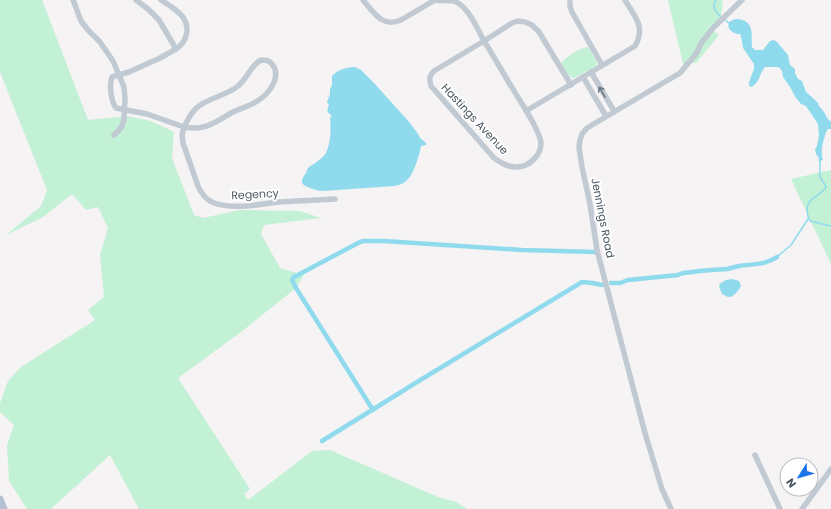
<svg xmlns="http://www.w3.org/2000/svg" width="831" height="509" font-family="Poppins,sans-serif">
	<rect width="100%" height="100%" fill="#f5f3f3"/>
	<!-- green -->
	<g fill="#c3f1d5">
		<polygon points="0,0 42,0 88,120 127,116 151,121 174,132 172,158 194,215 203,218 240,210 300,211 321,218 264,225 261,234 280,268 304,275 296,288 241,332 178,378 250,489 244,494 248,500 312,451 330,450 438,497 456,502 467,509 139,509 110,455 51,509 27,509 9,481 7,445 14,425 0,412 0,403 8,381 21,367 95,320 88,310 104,297 100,255 108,228 98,207 86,210 72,194 43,217 6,235 41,206 47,190 0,72"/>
		<polygon points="668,0 723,0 720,23 708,27 719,35 696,63 689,63 684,68"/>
		<path d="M587,47L589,48L597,63L596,66L574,78C567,78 562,68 562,62C567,56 579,49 587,47Z"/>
		<polygon points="831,170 831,264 791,179"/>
	</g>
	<!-- water -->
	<g fill="#90daee">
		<path d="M736,19C755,20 751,34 752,47L755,50H763L770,41L774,40L777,42L788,55L790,65L795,69V73L798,79L802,81L806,92L813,98L818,103L819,106L824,112L828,119L831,122V129H828L826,132C823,142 820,150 823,160L818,161L819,158L816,154L815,149L817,146L819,135L818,124L806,106L801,104L796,98L790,87L783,77L782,71L780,68L777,67H765C759,74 761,80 752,87L749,86V82L754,69V64L743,48L741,36L740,34C728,34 723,21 736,19Z"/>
		<path d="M355,67L361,70L374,83L410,123L418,134L420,138L426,143V145L421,146C420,154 413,175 408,179C404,184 399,185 394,186L323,191C318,191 315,190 310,188C300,185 300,181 306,173C308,169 306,170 309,167C315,163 322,159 326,153C331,142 331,130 330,118L332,116C327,111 326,113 329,105L327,102L330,94V89L332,85V76C337,70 347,67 355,67Z"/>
		<path d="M732,279L739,281L741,286C739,290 733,298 728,297C727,297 723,294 722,294L719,286C722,280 727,280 732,279Z"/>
	</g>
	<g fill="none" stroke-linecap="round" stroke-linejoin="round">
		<!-- stream -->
		<g stroke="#90daee" stroke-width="1.5">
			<path d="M716,0C711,7 716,12 721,17"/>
			<polyline points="724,19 730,24"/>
			<path d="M820,159C821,165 819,170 820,176C821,180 825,183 826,187C822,193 816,196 811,200C805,205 807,216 810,221L831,226"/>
			<polyline points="777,257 791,245 808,219"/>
		</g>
		<!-- canal -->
		<g stroke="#90daee" stroke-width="4.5">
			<path d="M611,283H620L628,280L678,275C683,272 688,273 693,272C704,270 716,270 727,269C731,268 735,267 739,266C752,264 766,265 777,257"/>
			<polyline points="373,410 296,288 292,280 294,277 360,242 364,241 384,241 522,250 596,252"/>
			<polyline points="322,441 422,379 582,282 592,283 602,285"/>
		</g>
		<!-- minor -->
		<g stroke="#c1cad2" stroke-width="5.5">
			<polyline points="73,0 81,21 88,30 100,42 113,61 124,87 125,98 124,120 121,128 114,135"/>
			<path d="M136,0L148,9L159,20L176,49C187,42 191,27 182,16C176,9 169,5 161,0"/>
			<path d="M363,0C374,13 382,28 401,20L435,0"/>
			<path d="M435,0C441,1 448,0 454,1C468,6 477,28 484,41L512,23L518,21L525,22L532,25L539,32L571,85"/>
			<polyline points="570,0 570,6 572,12 602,65"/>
			<path d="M484,41C496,60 507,80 519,99C526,110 540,132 541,143C541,153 534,161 526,165C513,170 504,165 494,158L431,86C429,79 429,76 434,71Z"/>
			<path d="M176,49L160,58L129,72L112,77C109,84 111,102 116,108L147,114L184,127L182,135L183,143L198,186C201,193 206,200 214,203C233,210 260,204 279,202C298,201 316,200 335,199"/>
			<path d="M261,60C266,60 269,60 272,64C281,75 272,89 263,97C254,105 244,107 233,112C223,117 214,125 203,127C196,129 190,128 184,127C187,122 189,117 192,113C203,98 225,97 238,86C247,79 251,65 261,60Z"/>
			<polyline points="591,72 614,111"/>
			<polyline points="583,77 606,116"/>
			<path d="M526,111L635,46C646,27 635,17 625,0"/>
			<polyline points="755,455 780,509"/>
			<polyline points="671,509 662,489 645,433 597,250 590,204 582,167 579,147 580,140 582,134 587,128 592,125 680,73 696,54 702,42 713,28 742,0"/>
			<polyline points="802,509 831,469"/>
		</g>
		<!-- major -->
		<polyline stroke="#b3c2d1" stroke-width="7" points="0,499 4,509"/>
	</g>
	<!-- one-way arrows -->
	<defs><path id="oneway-shaft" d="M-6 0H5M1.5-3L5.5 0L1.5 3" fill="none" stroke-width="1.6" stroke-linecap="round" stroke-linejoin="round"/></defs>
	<use stroke="#6e7983" href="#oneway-shaft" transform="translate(602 92) rotate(-120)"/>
	<g text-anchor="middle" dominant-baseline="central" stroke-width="4" stroke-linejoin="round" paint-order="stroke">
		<!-- street labels -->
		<g font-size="11" fill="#4a5661" stroke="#fff">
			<text transform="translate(475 119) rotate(47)">Hastings Avenue</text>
			<text transform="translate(255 194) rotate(-3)">Regency</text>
			<text transform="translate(603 218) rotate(79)">Jennings Road</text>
		</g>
	</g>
	<!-- north arrow -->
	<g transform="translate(799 477) rotate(233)"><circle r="19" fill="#ffffff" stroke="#b7bbc0"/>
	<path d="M0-3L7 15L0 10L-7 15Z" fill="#1a73e8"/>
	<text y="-6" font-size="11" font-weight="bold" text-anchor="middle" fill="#4a5661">N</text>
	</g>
</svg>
